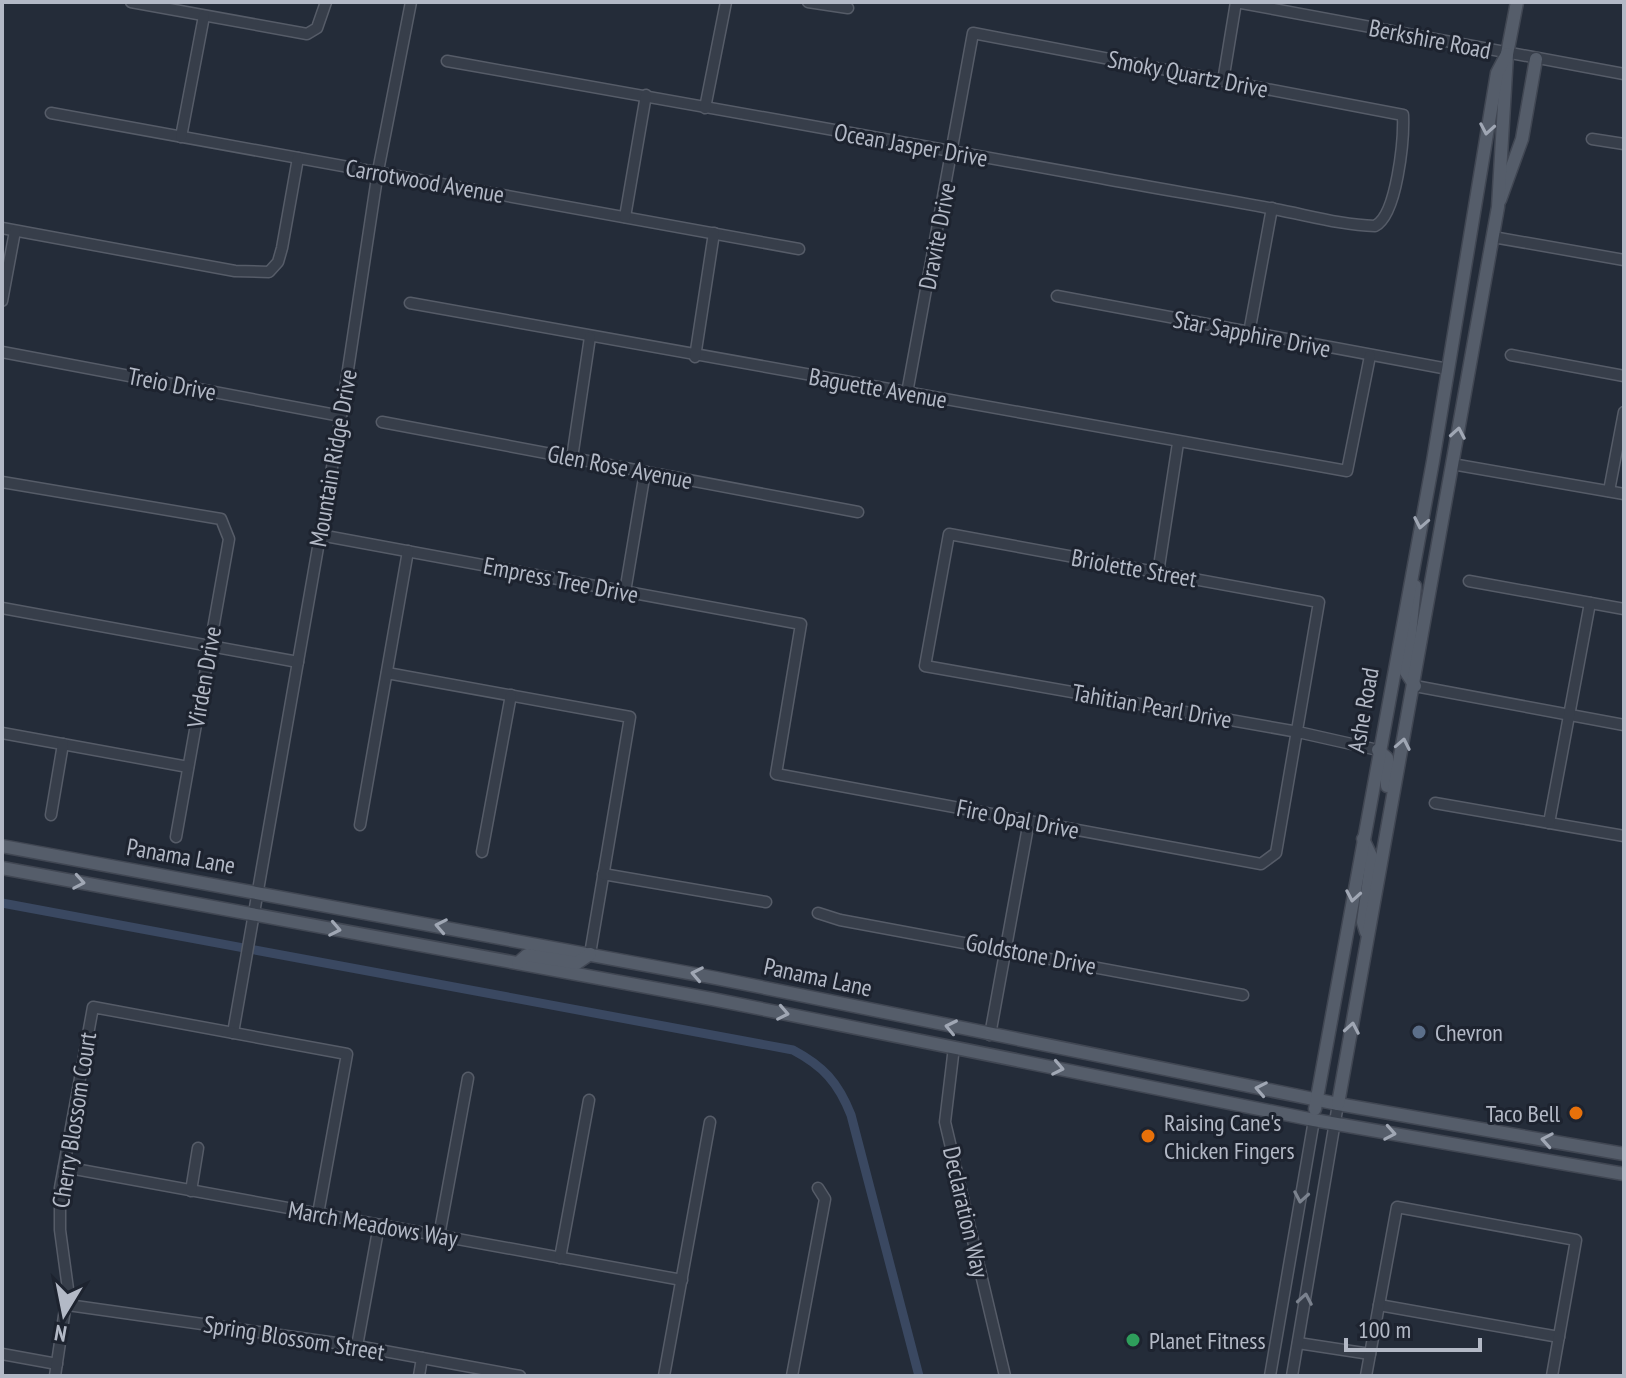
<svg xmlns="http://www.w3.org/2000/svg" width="1626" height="1378" font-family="'PT Sans Narrow',sans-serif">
	<rect width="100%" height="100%" fill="#242c39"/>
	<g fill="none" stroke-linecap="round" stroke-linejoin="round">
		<!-- canal -->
		<path stroke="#3a4861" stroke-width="9" d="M2,903L793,1050C823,1066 838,1082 851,1115L919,1376"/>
		<defs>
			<g id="minor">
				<polyline points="131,2 307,34 317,28 326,2"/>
				<polyline points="808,2 848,8"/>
				<path d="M447,61C665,98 883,140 1101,178C1159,189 1217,198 1274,209C1307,215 1341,225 1375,226C1397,215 1404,140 1403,115L973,33L907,393"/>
				<polyline points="1223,81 1236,2 1624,74"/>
				<polyline points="705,108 726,2"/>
				<polyline points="51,113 799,249"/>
				<polyline points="181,137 204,16"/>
				<polyline points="1592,139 1624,144"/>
				<polyline points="625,217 646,95"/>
				<polyline points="2,228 235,271 269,272 278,262 282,248 298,158"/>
				<polyline points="1493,237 1624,260"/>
				<polyline points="1057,296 1448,369"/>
				<polyline points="2,301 15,231"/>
				<polyline points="410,303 1347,471 1370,356"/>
				<polyline points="1249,333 1272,208"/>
				<polyline points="2,352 341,416"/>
				<polyline points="1511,355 1624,376"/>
				<polyline points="695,357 714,233"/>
				<polyline points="382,422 858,512"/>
				<polyline points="572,458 590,337"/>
				<polyline points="1452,464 1624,494"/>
				<polyline points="2,482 221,519 229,539 176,837"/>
				<polyline points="1609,491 1624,412"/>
				<polyline points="320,535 801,624 776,774 1261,864 1276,853 1319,602 949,534 925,666 1298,732 1378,750"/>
				<polyline points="1158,573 1178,443"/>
				<polyline points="1469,581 1624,609"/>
				<polyline points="625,592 645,472"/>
				<polyline points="2,608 298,662"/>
				<polyline points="387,673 630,717 590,954"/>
				<polyline points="1415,686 1624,725"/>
				<polyline points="2,733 188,767"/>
				<polyline points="1435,803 1624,836"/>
				<polyline points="51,815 63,744"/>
				<polyline points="1549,823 1590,603"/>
				<polyline points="360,825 408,551"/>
				<polyline points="482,852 511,695"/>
				<polyline points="603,874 766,902"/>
				<polyline points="818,913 840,920 1243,995"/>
				<polyline points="233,1033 341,416 378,171 411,2"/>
				<polyline points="990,1035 1029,821"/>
				<polyline points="954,1047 945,1122 1005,1376"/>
				<polyline points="64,1167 682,1280"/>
				<polyline points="191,1191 198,1148"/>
				<polyline points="439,1236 468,1078"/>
				<polyline points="560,1258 589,1100"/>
				<polyline points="68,1305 357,1346 520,1376"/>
				<polyline points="1379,1305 1559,1337"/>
				<polyline points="1298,1343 1370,1354"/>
				<polyline points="357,1346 379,1225"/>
				<polyline points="2,1354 57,1364"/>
				<polyline points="55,1376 68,1289 60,1230 60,1188 93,1007 347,1054 318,1214"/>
				<polyline points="419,1376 422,1358"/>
				<polyline points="664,1376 710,1122"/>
				<polyline points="792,1376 825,1199 818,1188"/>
				<polyline points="1270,1376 1314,1120"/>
				<polyline points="1292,1376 1338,1104"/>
				<polyline points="1366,1376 1397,1207 1576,1240 1552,1376"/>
			</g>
			<g id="major">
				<polyline points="1500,200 1522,139 1536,59"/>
				<polyline points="1415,686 1406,672 1415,586"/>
				<polyline points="1378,750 1387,758 1387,786"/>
				<polyline points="1363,839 1372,858 1363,922 1366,932"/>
				<polyline points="2,846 716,978 1338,1104 1624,1154"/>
				<polyline points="2,868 712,999 1314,1120 1624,1174"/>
				<polyline points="518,963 527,955 577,963 590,954"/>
				<polyline points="1338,1104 1498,207 1507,54 1517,2"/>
				<polyline points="1315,1109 1433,461 1497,73 1507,54"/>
			</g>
		</defs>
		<!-- minor casing -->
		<use href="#minor" stroke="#565c68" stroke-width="13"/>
		<!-- major casing -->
		<use href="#major" stroke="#414753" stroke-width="15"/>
		<!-- minor -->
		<use href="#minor" stroke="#373e4a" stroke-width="10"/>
		<!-- major -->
		<use href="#major" stroke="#555d6a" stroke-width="12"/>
	</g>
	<!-- one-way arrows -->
	<defs><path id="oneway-chevron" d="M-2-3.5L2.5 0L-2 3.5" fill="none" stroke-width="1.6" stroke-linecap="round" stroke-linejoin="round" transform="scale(2)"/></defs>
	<g stroke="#a0a7b4">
		<use href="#oneway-chevron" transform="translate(1487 129) rotate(100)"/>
		<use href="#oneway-chevron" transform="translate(1458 433) rotate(-80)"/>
		<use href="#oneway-chevron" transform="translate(1421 523) rotate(101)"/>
		<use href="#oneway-chevron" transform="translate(1403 744) rotate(-79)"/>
		<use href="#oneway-chevron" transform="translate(79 882) rotate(10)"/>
		<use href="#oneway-chevron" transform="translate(1353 896) rotate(100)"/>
		<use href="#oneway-chevron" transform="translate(441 926) rotate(-169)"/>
		<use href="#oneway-chevron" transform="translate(335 929) rotate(11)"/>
		<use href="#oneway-chevron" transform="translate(697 974) rotate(-169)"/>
		<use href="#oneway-chevron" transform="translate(783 1013) rotate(11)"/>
		<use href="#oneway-chevron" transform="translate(951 1027) rotate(-168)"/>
		<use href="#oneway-chevron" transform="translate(1352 1028) rotate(-80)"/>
		<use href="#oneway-chevron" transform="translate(1058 1068) rotate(11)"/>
		<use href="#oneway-chevron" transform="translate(1261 1089) rotate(-169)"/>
		<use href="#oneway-chevron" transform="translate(1390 1133) rotate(10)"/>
		<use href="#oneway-chevron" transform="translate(1547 1140) rotate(-170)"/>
	</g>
	<g stroke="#7b828e">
		<use href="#oneway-chevron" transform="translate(1301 1197) rotate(100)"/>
		<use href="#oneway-chevron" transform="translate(1305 1299) rotate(-80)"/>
	</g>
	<!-- markers -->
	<circle fill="#5c6f8a" stroke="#1d232f" stroke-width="3" cx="1419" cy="1032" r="8"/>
	<g fill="#e8710a" stroke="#1d232f" stroke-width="3">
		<circle cx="1576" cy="1113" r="8"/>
		<circle cx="1148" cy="1136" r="8"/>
	</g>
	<circle fill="#2e9e5b" stroke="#1d232f" stroke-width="3" cx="1133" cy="1340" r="8"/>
	<g text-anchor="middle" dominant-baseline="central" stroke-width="6" stroke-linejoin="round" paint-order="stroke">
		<!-- street labels -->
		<g font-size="24" fill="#b3b9c6" stroke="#1d232f">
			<text transform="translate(1430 39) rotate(11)">Berkshire Road</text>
			<text transform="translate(1188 74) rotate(11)">Smoky Quartz Drive</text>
			<text transform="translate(911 145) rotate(10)">Ocean Jasper Drive</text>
			<text transform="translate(425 181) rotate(10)">Carrotwood Avenue</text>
			<text transform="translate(937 236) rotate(-79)">Dravite Drive</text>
			<text transform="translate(1252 334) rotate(11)">Star Sapphire Drive</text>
			<text transform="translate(172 384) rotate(11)">Treio Drive</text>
			<text transform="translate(878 388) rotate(10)">Baguette Avenue</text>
			<text transform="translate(333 458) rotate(-80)">Mountain Ridge Drive</text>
			<text transform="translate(620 467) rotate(11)">Glen Rose Avenue</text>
			<text transform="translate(1134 568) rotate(10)">Briolette Street</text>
			<text transform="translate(561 580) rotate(11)">Empress Tree Drive</text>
			<text transform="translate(204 677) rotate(-80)">Virden Drive</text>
			<text transform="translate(1152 706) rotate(10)">Tahitian Pearl Drive</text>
			<text transform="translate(1363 710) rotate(-80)">Ashe Road</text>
			<text transform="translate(1018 819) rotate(11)">Fire Opal Drive</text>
			<text transform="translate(181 856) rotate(10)">Panama Lane</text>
			<text transform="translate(1031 954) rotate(11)">Goldstone Drive</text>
			<text transform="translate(818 977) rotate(12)">Panama Lane</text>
			<text transform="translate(74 1120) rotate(-81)">Cherry Blossom Court</text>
			<text transform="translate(966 1212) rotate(77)">Declaration Way</text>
			<text transform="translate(373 1224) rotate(10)">March Meadows Way</text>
			<text transform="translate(294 1338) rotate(9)">Spring Blossom Street</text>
		</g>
		<!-- poi labels -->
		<g font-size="24" fill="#b3b9c6" stroke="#1d232f" text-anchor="start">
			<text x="1435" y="1032">Chevron</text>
			<text x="1560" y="1113" text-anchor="end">Taco Bell</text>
			<text x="1164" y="1122">Raising Cane's<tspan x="1164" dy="28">Chicken Fingers</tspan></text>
			<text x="1149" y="1340">Planet Fitness</text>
		</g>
	</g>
	<!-- border -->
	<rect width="1626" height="1378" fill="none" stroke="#b3b9c6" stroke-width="8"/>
	<!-- north arrow -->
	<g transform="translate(64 1314) rotate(190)" stroke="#1d232f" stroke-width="6" paint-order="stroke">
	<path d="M0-6L14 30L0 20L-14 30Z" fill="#b3b9c6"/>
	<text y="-12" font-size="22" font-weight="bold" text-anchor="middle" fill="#b3b9c6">N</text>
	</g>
	<!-- scale -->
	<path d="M1346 1338v12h134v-12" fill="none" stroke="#b3b9c6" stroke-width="4"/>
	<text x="1358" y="1338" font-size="24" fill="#b3b9c6" stroke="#1d232f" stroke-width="6" paint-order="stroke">100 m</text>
</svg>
